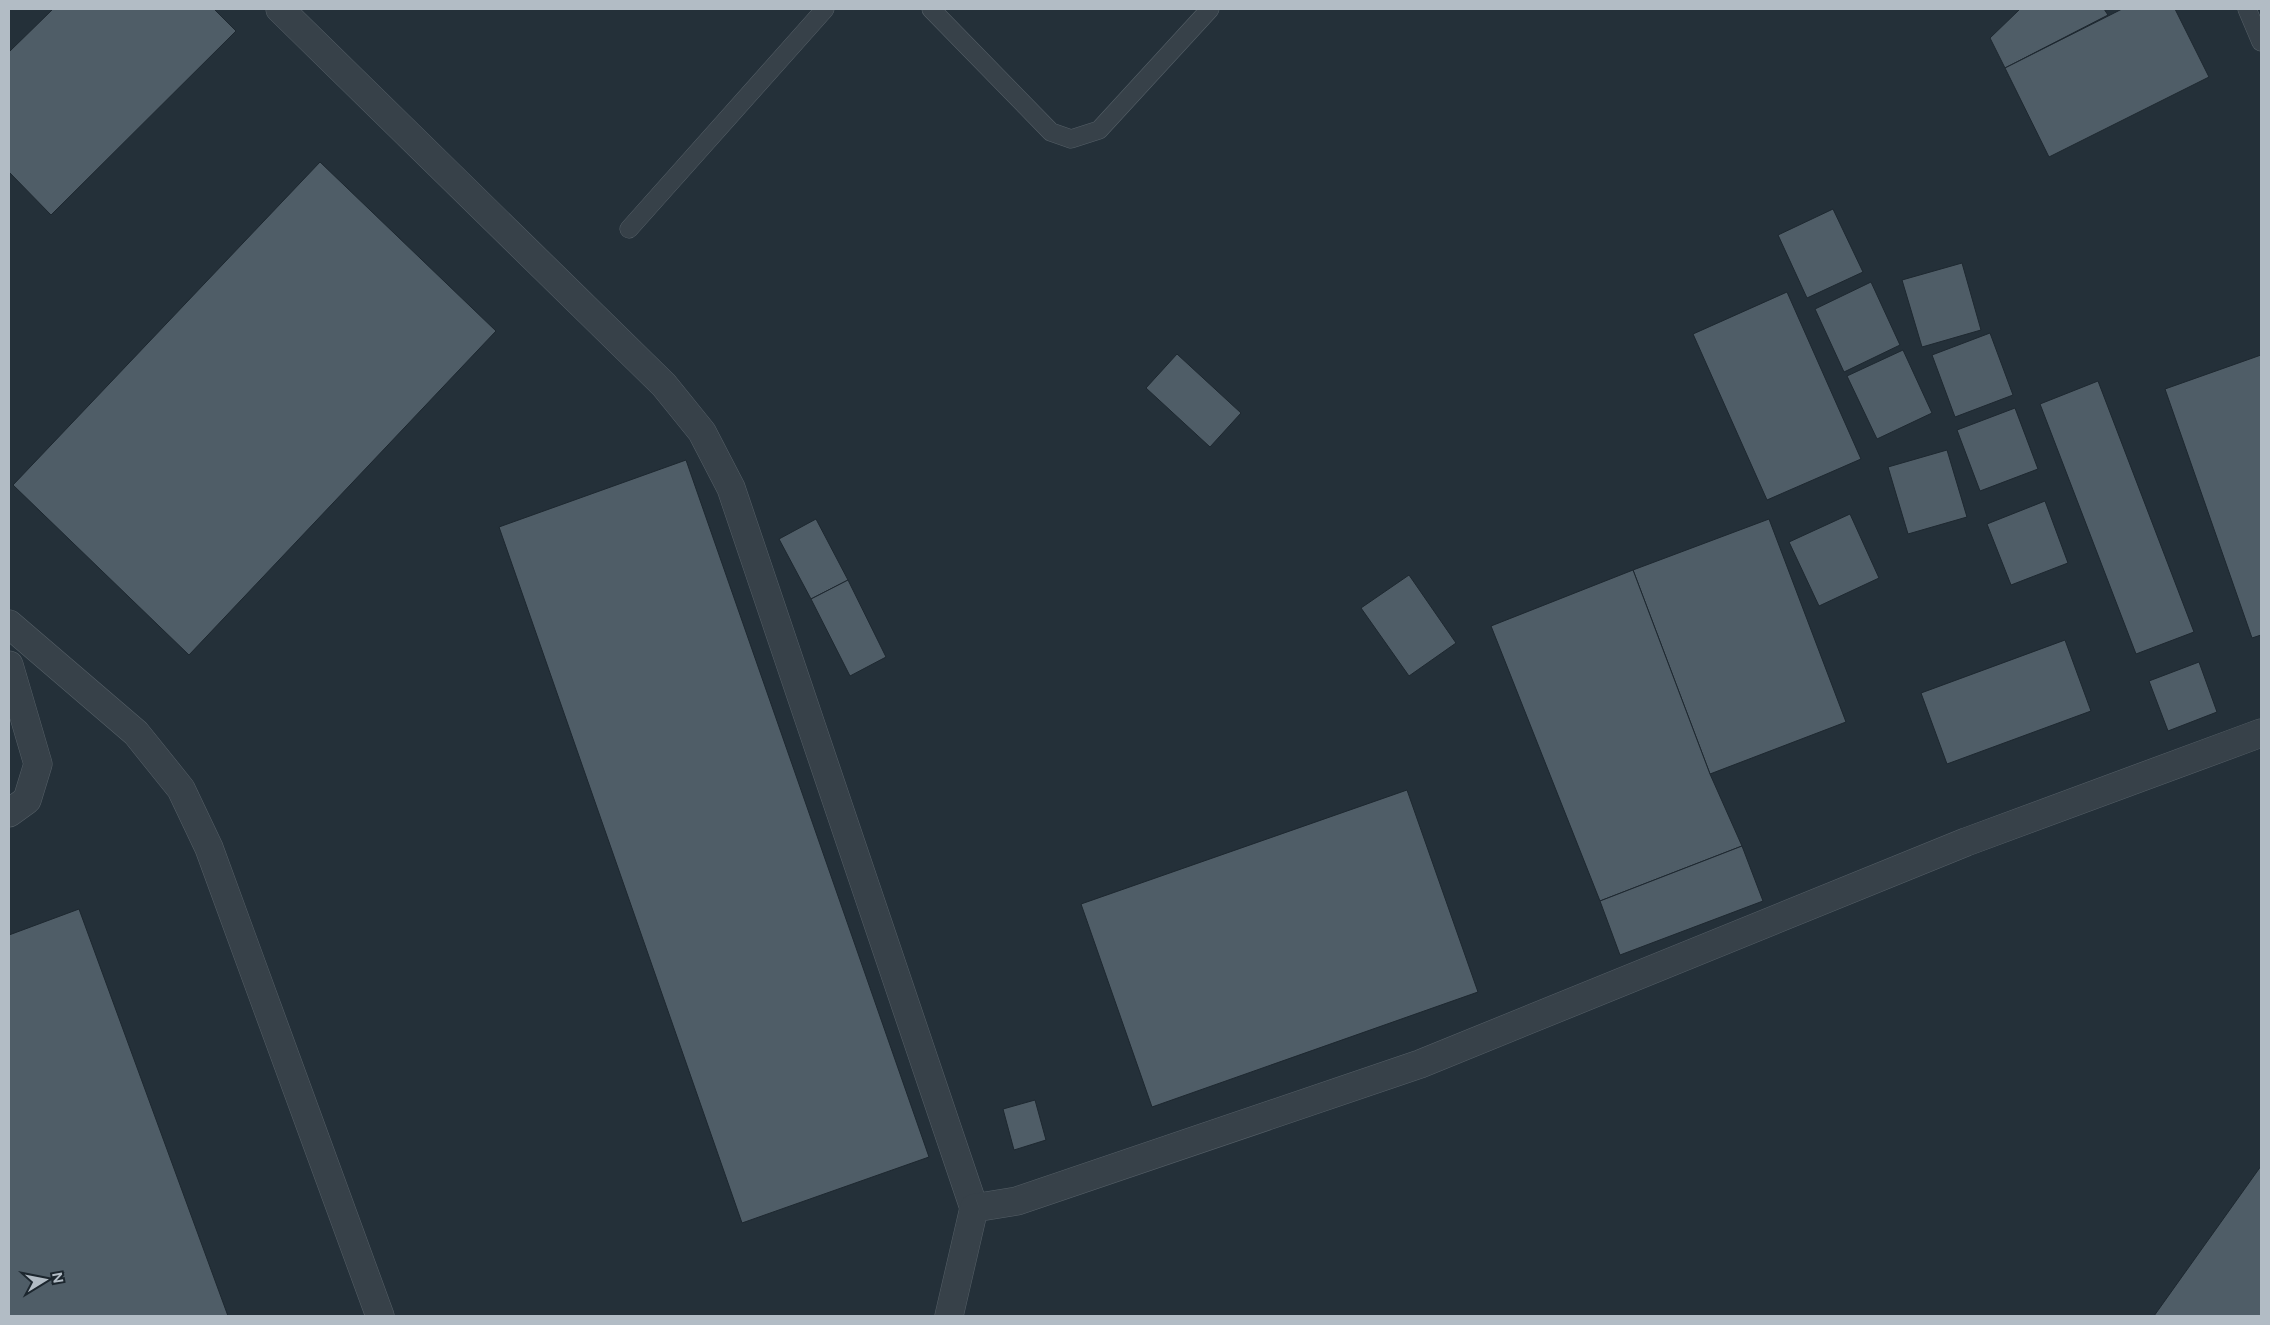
<svg xmlns="http://www.w3.org/2000/svg" width="2270" height="1325" font-family="Figtree,sans-serif">
	<rect width="100%" height="100%" fill="#243039"/>
	<!-- building -->
	<g fill="#4f5d67" stroke="#1e2830">
		<polygon points="53,9 214,9 236,31 51,215 9,172 9,52"/>
		<polygon points="2020,9 2104,9 2108,15 2005,68 1990,38"/>
		<polygon points="2122,9 2175,9 2209,77 2049,157 2005,68"/>
		<polygon points="320,162 496,331 189,655 13,485"/>
		<polygon points="1833,209 1863,272 1807,298 1778,235"/>
		<polygon points="1962,263 1981,330 1922,347 1902,280"/>
		<polygon points="1871,282 1900,345 1844,372 1815,309"/>
		<polygon points="1787,292 1861,459 1767,500 1693,334"/>
		<polygon points="1990,333 2013,395 1955,417 1932,355"/>
		<polygon points="1903,350 1932,413 1877,439 1847,376"/>
		<polygon points="1177,354 1241,413 1210,447 1146,388"/>
		<polygon points="2261,355 2261,635 2252,638 2165,389"/>
		<polygon points="2098,381 2194,632 2136,654 2040,404"/>
		<polygon points="2015,408 2038,469 1980,491 1957,430"/>
		<polygon points="1947,450 1967,517 1908,534 1888,467"/>
		<polygon points="686,460 929,1157 742,1223 499,527"/>
		<polygon points="2045,501 2068,563 2011,585 1987,524"/>
		<polygon points="1850,514 1879,578 1819,606 1789,542"/>
		<polygon points="816,519 848,580 811,599 779,539"/>
		<polygon points="1769,519 1846,722 1710,774 1633,570"/>
		<polygon points="1633,570 1710,774 1742,846 1600,901 1491,626"/>
		<polygon points="1409,575 1456,643 1409,676 1361,608"/>
		<polygon points="848,580 886,657 850,676 811,599"/>
		<polygon points="2065,640 2091,711 1947,764 1921,693"/>
		<polygon points="2199,662 2217,712 2168,731 2149,681"/>
		<polygon points="1407,790 1478,992 1152,1107 1081,904"/>
		<polygon points="1742,846 1763,901 1620,955 1600,901"/>
		<polygon points="79,909 228,1316 9,1316 9,935"/>
		<polygon points="1035,1100 1046,1140 1014,1150 1003,1109"/>
		<polygon points="2261,1166 2261,1316 2154,1316"/>
	</g>
	<g fill="none" stroke-linecap="round" stroke-linejoin="round">
		<defs>
			<g id="lane">
				<polyline points="931,9 1051,132 1071,139 1099,130 1210,9"/>
				<polyline points="2247,9 2261,42"/>
				<polyline points="629,229 825,9"/>
			</g>
			<g id="street">
				<polyline points="280,9 664,385 702,432 731,488 974,1208"/>
				<polyline points="9,624 136,733 181,789 209,848 380,1316"/>
				<polyline points="9,665 38,764 27,800 9,813"/>
				<polyline points="949,1316 974,1208 1017,1201 1420,1064 1966,842 2261,733"/>
			</g>
		</defs>
		<!-- lane casing -->
		<use href="#lane" stroke="#555f67" stroke-width="19"/>
		<!-- street casing -->
		<use href="#street" stroke="#555f67" stroke-width="29"/>
		<!-- lane -->
		<use href="#lane" stroke="#374149" stroke-width="18"/>
		<!-- street -->
		<use href="#street" stroke="#374149" stroke-width="28"/>
	</g>
	<!-- border -->
	<rect width="2270" height="1325" fill="none" stroke="#b2bcc5" stroke-width="20"/>
	<!-- north arrow -->
	<g transform="translate(45 1280) rotate(80)" stroke="#1c262e" stroke-width="4" paint-order="stroke">
	<path d="M0-4L9 19L0 12L-9 19Z" fill="#b2bcc5"/>
	<text y="-8" font-size="14" font-weight="bold" text-anchor="middle" fill="#b2bcc5">N</text>
	</g>
</svg>
